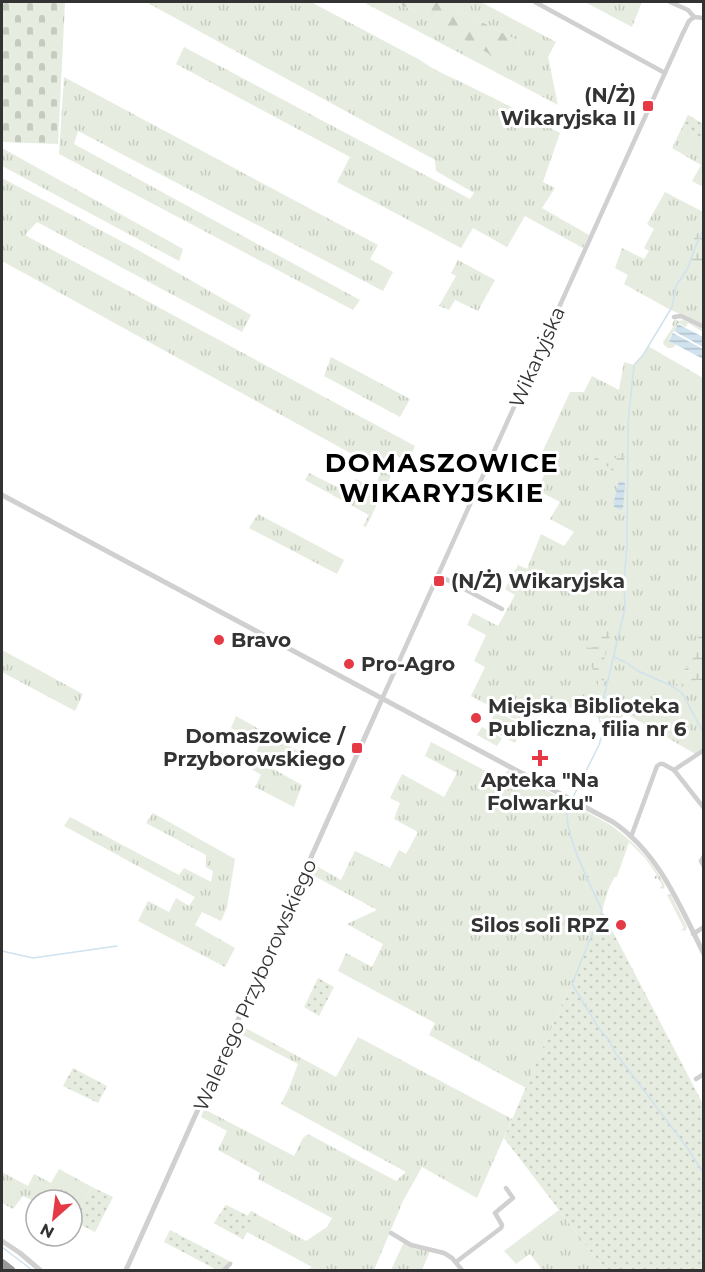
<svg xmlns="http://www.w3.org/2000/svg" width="705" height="1272" font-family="Montserrat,sans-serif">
	<defs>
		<pattern id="grass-tufts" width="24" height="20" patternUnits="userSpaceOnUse" patternTransform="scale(1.5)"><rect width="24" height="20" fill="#e6ecdf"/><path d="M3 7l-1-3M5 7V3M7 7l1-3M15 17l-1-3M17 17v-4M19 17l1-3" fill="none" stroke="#c6cbc0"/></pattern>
		<pattern id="forest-firs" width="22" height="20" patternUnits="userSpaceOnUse" patternTransform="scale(1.5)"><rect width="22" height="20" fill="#e6ecdf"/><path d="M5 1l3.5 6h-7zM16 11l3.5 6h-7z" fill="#c6cbc0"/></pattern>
		<pattern id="wetland-marsh" width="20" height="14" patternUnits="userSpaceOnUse" patternTransform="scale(1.5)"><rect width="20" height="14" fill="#e6ecdf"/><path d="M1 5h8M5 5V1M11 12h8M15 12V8" fill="none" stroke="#c6cbc0"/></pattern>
		<pattern id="cemetery-stones" width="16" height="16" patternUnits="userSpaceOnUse" patternTransform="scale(1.5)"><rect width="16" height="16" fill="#e6ecdf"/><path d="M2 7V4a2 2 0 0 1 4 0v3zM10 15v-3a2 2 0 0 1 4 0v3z" fill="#c6cbc0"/></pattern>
		<pattern id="garden-dots" width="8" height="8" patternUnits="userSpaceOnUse" patternTransform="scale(1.5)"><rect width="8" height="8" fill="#e6ecdf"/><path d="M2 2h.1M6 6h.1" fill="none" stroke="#c6cbc0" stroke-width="1.8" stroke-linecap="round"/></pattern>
		<pattern id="water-rules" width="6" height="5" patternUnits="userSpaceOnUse" patternTransform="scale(1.5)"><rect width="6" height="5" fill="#cfe2ee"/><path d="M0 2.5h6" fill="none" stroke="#b2c2cd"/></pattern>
	</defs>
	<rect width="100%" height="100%" fill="#fff"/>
	<!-- grass -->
	<g fill="url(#grass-tufts)">
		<path d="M146,2H311L420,60C436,72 456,79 473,88C503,102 531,118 560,133L543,182L555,188L542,208L589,235L583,248L525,216L507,247L473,228L461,248L337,182L350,157L176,64L184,47L470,199L474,193L436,171L435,160Z"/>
		<polygon points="363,2 395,2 414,11 500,59 522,43 443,2 481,2 556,42 548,57 558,105"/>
		<polygon points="585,2 642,2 632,27"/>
		<polygon points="64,77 378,245 370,259 393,272 383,291 78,131 74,144 360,300 353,310 59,154"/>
		<polygon points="688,115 703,124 703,187 692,181 701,165 672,148"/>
		<polygon points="2,148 183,249 179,261 2,166"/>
		<polygon points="2,178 138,250 251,315 242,332 37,222 25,235 415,446 408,462 393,453 383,471 391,476 366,527 363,526 369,515 305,480 309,473 347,492 356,479 375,489 381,470 2,261"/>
		<polygon points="665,192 703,212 703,325 667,308 624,284 628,275 615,268 622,248 644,259 649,251 644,248 654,229 647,224"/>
		<polygon points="458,260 495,280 478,311 455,300 449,310 439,306 456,276 451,273"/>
		<polygon points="675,319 679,321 684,320 703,329 703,332 688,323 686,327 678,323 669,340 676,345 672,348 668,348 664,345 663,342 673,327 672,324"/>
		<polygon points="648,346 703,378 703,750 697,755 625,713 618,723 599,718 552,701 543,716 526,707 518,721 471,696 485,667 474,661 486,635 467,625 473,613 498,626 515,595 505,589 518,565 527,569 541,534 564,546 574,532 550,519 560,502 539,491 543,477 554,462 541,455 570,392 584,392 592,376 619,390 624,362 634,365 643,355"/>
		<polygon points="331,357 410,399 400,417 324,376"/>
		<polygon points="258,514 344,560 337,574 249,528"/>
		<polygon points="2,650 83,694 75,711 2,672"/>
		<polygon points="236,716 303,754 297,765 275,752 268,766 302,785 294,807 255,787 261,775 250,768 260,743 231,728"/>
		<path d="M431,742L501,779L508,770L609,824C632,840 653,861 665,886L663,889L660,888L662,885L658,878L655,879L654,877L657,875L645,858L629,842L617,877L615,876L609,888L602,910L572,984L567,992L526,1088L429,1035L435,1023L338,971L346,953L372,967L383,944L347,924L377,910L309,873L313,864L341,880L355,851L390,868L399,850L406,854L418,832L394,819L400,803L390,798L402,774L444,797L457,773L425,756Z"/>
		<polygon points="153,813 235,859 227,907 221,921 202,912 195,925 235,948 225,967 138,921 148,901 169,912 176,898 189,906 195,897 64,826 70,817 179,875 184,868 211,882 213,871 206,867 206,855 146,823"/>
		<polygon points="669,894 671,895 687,927 685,931 681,930 684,928 667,895"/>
		<polygon points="240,1025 336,1077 358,1037 512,1119 477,1198 422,1167 403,1201 374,1270 307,1270 312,1267 247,1232 243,1239 214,1223 226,1205 248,1216 251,1211 306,1241 327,1227 332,1218 258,1179 260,1173 218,1150 227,1131 201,1117 204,1109 294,1156 303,1138 308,1134 396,1181 406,1172 281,1104 289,1088 298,1064 237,1032"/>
		<polygon points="59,1169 92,1187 73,1221 72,1200 36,1200 36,1202 23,1196 13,1209 2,1203 2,1172 28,1186 34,1174 51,1183"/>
		<polygon points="559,1210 605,1270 538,1270 541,1268 530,1254 516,1264 504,1251"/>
		<path d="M404,1242C412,1249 420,1250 430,1251L422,1270H391Z"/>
	</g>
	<!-- forest -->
	<polygon fill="url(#forest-firs)" points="395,2 443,2 522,43 500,60 414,11"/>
	<!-- wetland -->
	<g fill="url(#wetland-marsh)">
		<polygon points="703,224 703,265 699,264 695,271 690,271 694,239"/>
		<path d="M622,450L625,451L622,475L619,476L613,472L609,467L594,461L595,458C609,459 615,464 622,450Z"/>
		<path d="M613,621L614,624C610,637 605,649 604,662C603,673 606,681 601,691L598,689V681L584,650L586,647L590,648L594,647Z"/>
		<path d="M700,630L703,632V645L702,649C705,657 701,660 701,667C701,671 703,676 703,681C698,679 695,679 692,683L687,682L684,686L681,687L675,683L676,676C698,661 694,653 700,630Z"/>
	</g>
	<!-- cemetery -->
	<polygon fill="url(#cemetery-stones)" points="2,2 65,2 58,144 2,142"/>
	<!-- park -->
	<g fill="#e6ecdf">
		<polygon points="496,711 524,726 515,743 487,728"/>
		<polygon points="482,727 502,738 497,746 477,735"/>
	</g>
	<!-- garden -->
	<g fill="url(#garden-dots)">
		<polygon points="688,115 703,124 703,143 681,130"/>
		<polygon points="602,911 703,1104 703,1270 605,1270 504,1138"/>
		<polygon points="318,978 334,987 319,1016 304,1007"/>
		<polygon points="73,1068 107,1086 98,1103 63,1086"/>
		<polygon points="92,1187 113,1197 95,1232 73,1221"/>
		<polygon points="226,1205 248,1216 251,1211 257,1214 243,1239 214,1223"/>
		<polygon points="170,1230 233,1263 224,1270 217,1270 164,1242"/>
	</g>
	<!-- water -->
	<g fill="url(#water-rules)">
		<polygon points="678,324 703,337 703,347 674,331"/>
		<polygon points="673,333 703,349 703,359 669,341"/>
		<polygon points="619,481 625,483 623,508 621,510 614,507 614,501"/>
	</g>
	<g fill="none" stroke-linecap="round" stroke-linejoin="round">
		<!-- stream -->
		<g stroke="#cfe2ee" stroke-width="1.5">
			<path d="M704,228L696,245L688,268L676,286L672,307L643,355L634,365L628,423L627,545L624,581L625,608L599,718L603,732L599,745L567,809C564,835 591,886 602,910L572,984L600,1030L609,1040L614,1051L686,1146L704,1174"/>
			<polyline points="614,657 625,662 638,671 670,685 682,693 703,732 704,747"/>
			<polyline points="2,951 33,958 117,946"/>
			<polyline points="2,1247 32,1270"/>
		</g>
		<!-- minor -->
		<g stroke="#d0d0d0" stroke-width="4.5">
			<polyline points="535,2 665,73"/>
			<polyline points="670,2 688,10 694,17"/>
			<polyline points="694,17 704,18"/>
			<polyline points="674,317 681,316 704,327"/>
			<polyline points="438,575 502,609"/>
			<polyline points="382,699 683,33 689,21 694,17"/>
			<polyline points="674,770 704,750"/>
			<polyline points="631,837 657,766 660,764 663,764 674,770 704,808"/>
			<polyline points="704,856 701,861 704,866"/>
			<polyline points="693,934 704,927"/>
			<polyline points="704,1060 704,1061"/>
			<polyline points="696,1079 704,1074"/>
			<polyline points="391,1233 411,1245 444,1253 452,1258 462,1270"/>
			<polyline points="456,1262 501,1228 502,1225 495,1213 513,1198 506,1188"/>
			<polyline points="224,1270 230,1264"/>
		</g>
		<!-- tertiary -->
		<g stroke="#d0d0d0" stroke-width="5">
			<path d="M2,495L613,822C659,853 680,906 704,954"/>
			<polyline points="2,1241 20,1253 40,1270"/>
			<polyline points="126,1270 382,699"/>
		</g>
		<!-- motorway -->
		<polyline stroke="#9a9a9a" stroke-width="8" points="2,1263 11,1270"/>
	</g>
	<!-- markers -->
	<g fill="#e63946" stroke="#fff" stroke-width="2">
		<rect x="642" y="100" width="12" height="12" rx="3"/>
		<rect x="433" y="575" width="12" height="12" rx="3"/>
		<circle cx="219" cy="640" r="6"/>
		<circle cx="349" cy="664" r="6"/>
		<circle cx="476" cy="718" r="6"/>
		<rect x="351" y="742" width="12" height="12" rx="3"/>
		<path d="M537 749h6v6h6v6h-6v6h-6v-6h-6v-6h6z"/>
		<circle cx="621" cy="925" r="6"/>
	</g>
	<g text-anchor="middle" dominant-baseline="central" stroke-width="6" stroke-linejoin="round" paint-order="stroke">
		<!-- poi labels -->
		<g font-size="20" font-weight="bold" fill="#333" stroke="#fff" text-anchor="start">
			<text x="636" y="95" text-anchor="end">(N/Ż)<tspan x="636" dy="23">Wikaryjska II</tspan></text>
			<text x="451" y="581">(N/Ż) Wikaryjska</text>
			<text x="231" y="640">Bravo</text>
			<text x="361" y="664">Pro-Agro</text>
			<text x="488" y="706">Miejska Biblioteka<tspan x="488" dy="23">Publiczna, filia nr 6</tspan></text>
			<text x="345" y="736" text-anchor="end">Domaszowice /<tspan x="345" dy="23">Przyborowskiego</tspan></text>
			<text x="540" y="780" text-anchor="middle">Apteka "Na<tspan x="540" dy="23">Folwarku"</tspan></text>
			<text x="609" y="925" text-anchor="end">Silos soli RPZ</text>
		</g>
		<!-- street labels -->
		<g font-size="20" fill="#333" stroke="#fff">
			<text transform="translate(537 357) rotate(-66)">Wikaryjska</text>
			<text transform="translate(255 985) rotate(-66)">Walerego Przyborowskiego</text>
		</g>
		<!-- district labels -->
		<g font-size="26" font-weight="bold" letter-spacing="1.5" fill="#000" stroke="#fff">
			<text x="442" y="463">DOMASZOWICE<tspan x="442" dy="30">WIKARYJSKIE</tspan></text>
		</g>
	</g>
	<!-- border -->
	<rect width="705" height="1272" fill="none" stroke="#333333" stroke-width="6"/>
	<!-- north arrow -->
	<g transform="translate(54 1218) rotate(208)"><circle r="28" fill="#ffffff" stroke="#adadad" stroke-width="1.5"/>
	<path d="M0-4.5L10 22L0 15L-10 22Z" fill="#e63946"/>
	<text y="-9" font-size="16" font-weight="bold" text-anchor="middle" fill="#333333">N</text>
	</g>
</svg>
